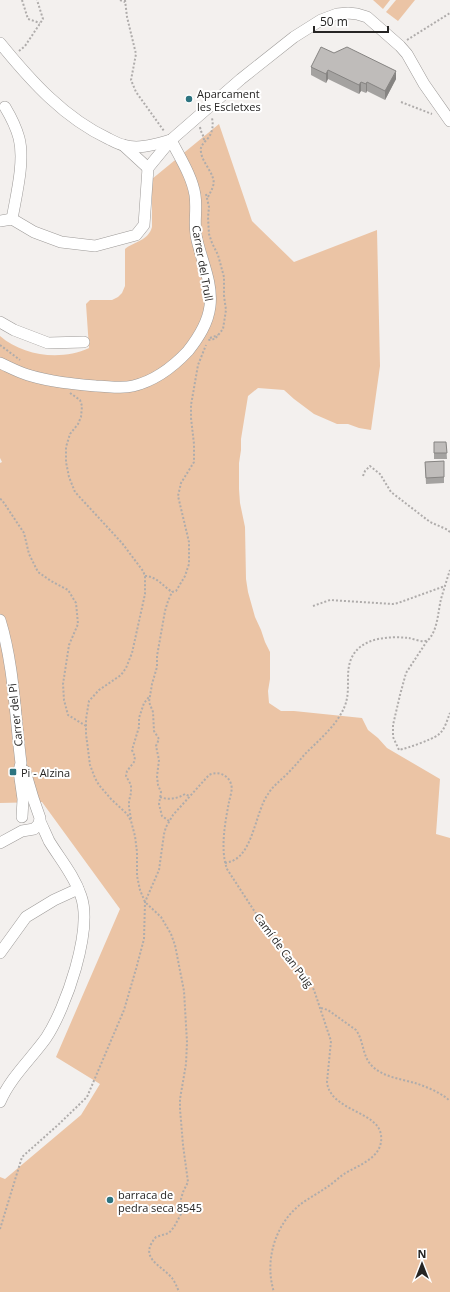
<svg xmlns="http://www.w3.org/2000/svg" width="450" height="1292" font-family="'Open Sans',sans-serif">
	<rect width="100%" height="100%" fill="#f3f0ee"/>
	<!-- green -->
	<g fill="#ebc4a5">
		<polygon points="373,0 390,0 383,9"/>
		<polygon points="396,0 415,0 398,21 386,12"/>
		<path d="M219,124L252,221L294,262L377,230L380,366L371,430L359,428L348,424H337L314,414L294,399L284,390L258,388L248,396L241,439V450L239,463V489L240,503L245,527L246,579L248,592L255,617L261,630L265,642L270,652V679L268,691L269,703L281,711H294L362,718L368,730L378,738L387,748L440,779L436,834L450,838V1292H0V1177L5,1179L81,1115L100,1084L56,1057L120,909L42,802L0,803V463L2,462L0,458V336C23,356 61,361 89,348L86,304L90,300H112L118,297L122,293L125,286V249C135,241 148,241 152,227V179Z"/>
	</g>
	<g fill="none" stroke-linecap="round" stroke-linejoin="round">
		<defs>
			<g id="street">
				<path d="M0,43C31,81 64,118 109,139C113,141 118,144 123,145C139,150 156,144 171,140"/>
				<path d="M5,107C11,117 16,127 19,138C25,161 16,196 12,219"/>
				<polyline points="123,145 148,168"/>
				<polyline points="0,221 12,219 34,232 61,242 95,246 136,235 144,225 148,168 171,140 241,79 294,37 321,20 337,14 348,13 357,14 367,17 400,46 407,54 424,84 450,121"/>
				<polyline points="0,322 14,330 48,343 84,342"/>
				<path d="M0,363C9,367 18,372 28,375C51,382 73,384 96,386C108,386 121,389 133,386C154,381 173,367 188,351C199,337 208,323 210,306C213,281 200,258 196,235C194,222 197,208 195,195C192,176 180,158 171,140"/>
				<path d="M0,620C14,665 15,716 21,763L19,771L23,799L22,817"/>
				<polyline points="0,843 22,831 34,829 39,824 40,818 33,798 25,771"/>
				<polyline points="0,953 26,917 54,900 78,889"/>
				<path d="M0,1102C10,1078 31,1059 46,1038C66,1008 93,930 81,896C74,875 60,859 49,841C46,834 43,828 40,821"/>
			</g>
		</defs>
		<!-- street casing -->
		<use href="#street" stroke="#9d9a98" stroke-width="12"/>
		<!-- path -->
		<g stroke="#afacab" stroke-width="2" stroke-dasharray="2 2" stroke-linecap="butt">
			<polyline points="22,0 28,19 40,23"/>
			<polyline points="120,0 125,2"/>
			<polyline points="125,0 127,17 136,54 131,80 136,92 164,131"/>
			<polyline points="407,40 450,13"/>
			<polyline points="19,51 25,46 43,19 37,0"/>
			<polyline points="401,102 432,114"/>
			<path d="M200,127C201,134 204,134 204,142"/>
			<polyline points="206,194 209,207 208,217 209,234 212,243 218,255 224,277 224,296 226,310 223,329 215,339 208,340"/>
			<path d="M208,197C210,193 212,190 213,186C217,176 202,163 201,152C199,144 209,140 211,133C213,128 213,123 212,118"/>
			<polyline points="210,338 218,335"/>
			<polyline points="0,345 20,360"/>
			<path d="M70,393L80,400L82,406L81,417L78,424L70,434L66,447V462L69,477L75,492L122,543L143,571L145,576V594L132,653L126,668L121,675L99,690L89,701L86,719V734L90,765L95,778L99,785L111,799L127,814L131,821L135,836L137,852V876L140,890L145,902L161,917L171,934L175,945L184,991L187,1042L186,1064L180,1099V1109L183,1145L188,1182L183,1192L181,1199V1214L174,1227L169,1233L156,1237C138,1258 160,1264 172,1278C175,1282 177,1287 179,1292"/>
			<polyline points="363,476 365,471 370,466 380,474 391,492 430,522 446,529 450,532"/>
			<polyline points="0,499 2,500 24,533 29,554 38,572 51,581 68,590 76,603 78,624 69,645 63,684 64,700 68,715 86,726"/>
			<path d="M145,576C156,576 163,586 172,592"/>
			<polyline points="313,606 330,600 393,604 398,603 445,586"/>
			<path d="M427,641L406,673L400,695L393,725V737L399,750C408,748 431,740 438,735C445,730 447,720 450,713"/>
			<path d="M160,797C168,800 177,799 185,794L189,796"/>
			<polyline points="131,819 129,807 129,801 131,793 131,785 126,776 127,771 134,762 135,757 132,750 139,727 139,718 144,703 149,697"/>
			<polyline points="169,821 162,816 159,804 161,792 158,785 157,776 159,760 156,746 159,739 154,731 153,712 149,702 152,684 157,667 157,656 165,611 168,601 172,592 176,591 185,576 189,564 189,542 178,496 181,483 194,462 194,444 191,418 191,405 198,365 206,345"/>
			<path d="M225,863C228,862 231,862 234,860C253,851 256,811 268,794C273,786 280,781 287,774C293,768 299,761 305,754C319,740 336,726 344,708C352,690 344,673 352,657C362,637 390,636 409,638C415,639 424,644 429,639C438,629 438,611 441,599C444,589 447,579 450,570"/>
			<path d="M321,1008L328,1010L356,1030C364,1041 362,1056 372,1066C383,1077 401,1079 415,1083C427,1087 440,1092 450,1101"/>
			<path d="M0,1229L22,1157L59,1124L87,1097L124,1010L136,969L144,939L145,902L159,870L164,834L166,827L173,815L209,775C217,771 228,774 231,784C233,789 230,797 229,802C225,823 220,849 227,869L266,929L282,951L304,972L314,990L331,1041L327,1082C330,1111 378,1111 381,1135C384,1158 358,1165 344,1174C337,1179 331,1185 324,1189C314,1196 303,1201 294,1210C273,1231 265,1264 274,1292"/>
		</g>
		<!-- street -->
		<use href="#street" stroke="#fff" stroke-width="11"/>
	</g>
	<!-- wall -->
	<g fill="#a4a2a0">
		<polygon points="334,53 396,79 385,100 367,91 366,93 361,91 359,94 328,79 326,83 311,75 311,67"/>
		<polygon points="434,442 446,442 447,459 434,459"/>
		<polygon points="444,461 444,483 426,484 425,462"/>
	</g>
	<!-- shaded-wall -->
	<g fill="#868482">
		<polygon points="328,70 328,79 326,83 326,74"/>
		<polygon points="396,71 396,79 385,100 385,91"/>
		<polygon points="361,82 361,91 359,94 359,85"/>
		<polygon points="367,82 367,91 366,93 366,84"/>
	</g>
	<!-- building -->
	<g fill="#bfbcba" stroke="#868482">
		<polygon points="321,47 334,53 347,47 396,71 385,91 367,82 366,84 361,82 359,85 328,70 326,74 311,67"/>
		<polygon points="434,442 446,442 447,453 434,453"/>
		<polygon points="444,461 444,477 426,478 425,462"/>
	</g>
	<!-- markers -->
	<g fill="#2d7480" stroke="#fff" stroke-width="1.5">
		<circle cx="189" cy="99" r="4"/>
		<rect x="9" y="768" width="8" height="8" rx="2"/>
		<circle cx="110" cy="1200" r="4"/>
	</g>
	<g text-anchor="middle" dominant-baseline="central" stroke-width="4" stroke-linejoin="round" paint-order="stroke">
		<!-- poi labels -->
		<g font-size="11" fill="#262524" stroke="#fff" text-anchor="start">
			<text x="197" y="93">Aparcament<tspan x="197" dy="13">les Escletxes</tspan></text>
			<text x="21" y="772">Pi - Alzina</text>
			<text x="118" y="1194">barraca de<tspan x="118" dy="13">pedra seca 8545</tspan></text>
		</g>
		<!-- street labels -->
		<g font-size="11" fill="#262524" stroke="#fff">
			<text transform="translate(203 263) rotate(80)">Carrer del Trull</text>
			<text transform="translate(15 715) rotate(-96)">Carrer del Pi</text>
			<text transform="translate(284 950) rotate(53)">Camí de Can Puig</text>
		</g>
	</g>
	<!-- north arrow -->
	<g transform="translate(422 1264)" stroke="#ffffff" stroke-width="3" paint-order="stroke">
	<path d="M0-3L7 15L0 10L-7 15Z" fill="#262524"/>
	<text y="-6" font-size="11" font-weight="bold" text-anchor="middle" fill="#262524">N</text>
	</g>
	<!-- scale -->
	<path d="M314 26v6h74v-6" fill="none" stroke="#262524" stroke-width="2"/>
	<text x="320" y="26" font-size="12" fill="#262524" stroke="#ffffff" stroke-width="3" paint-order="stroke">50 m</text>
</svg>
